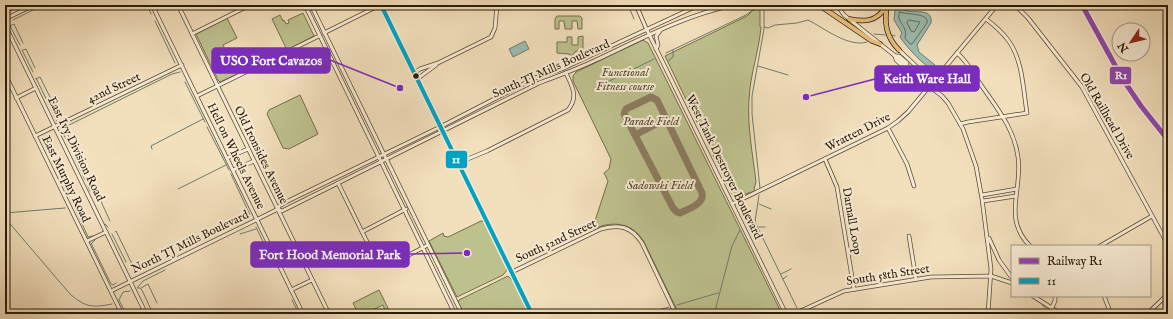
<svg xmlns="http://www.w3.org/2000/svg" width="1173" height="319" font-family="'IM FELL English',serif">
	<rect width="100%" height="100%" fill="#f2dfbc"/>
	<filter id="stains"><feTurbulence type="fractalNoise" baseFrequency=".005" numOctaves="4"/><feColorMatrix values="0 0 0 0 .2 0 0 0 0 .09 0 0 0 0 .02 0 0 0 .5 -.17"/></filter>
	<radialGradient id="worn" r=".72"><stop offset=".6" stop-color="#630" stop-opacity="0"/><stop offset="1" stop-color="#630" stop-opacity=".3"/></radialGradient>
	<!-- green -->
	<g fill="#bdc18e" stroke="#726e4b">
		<path d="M758,8H760V27H761C759,51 750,75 749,99C747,127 753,155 756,182L754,189L755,191L736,197L732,194L665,56L747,16L753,10Z"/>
		<polygon points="303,13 314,36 287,50 272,19 280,15 283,21 284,20 286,24 289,23 288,20"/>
		<polygon points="557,16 580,16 582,18 582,29 578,29 577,21 572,21 572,29 565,29 564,21 559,21 559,29 555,29 555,19"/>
		<polygon points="227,18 237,38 223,45 237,74 220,82 218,80 196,34"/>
		<polygon points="583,36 583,48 581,51 576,51 572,56 569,54 557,53 557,42 567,42 567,37 572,37 572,45 578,45 578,37"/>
		<path d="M643,40L648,43L782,314H679L644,242C633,223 613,220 594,229L593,227L608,181L604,173L609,169L611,159L573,81V76L576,72Z"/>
		<polygon points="300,95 318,134 289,149 283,148 267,114 269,110"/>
		<polygon points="481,221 485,222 507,267 507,270 503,275 457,297 429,241 443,233 444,236 448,237"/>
		<polygon points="508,276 513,281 530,314 464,314 458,302 459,300"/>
		<polygon points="379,290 391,314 378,314 385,310 383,305 364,314 358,314 353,303"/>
	</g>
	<!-- water -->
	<g fill="#9bbdb1" stroke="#6d7c6d">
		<path d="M898,6C901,7 904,10 907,11C916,13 933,8 931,23L917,45L919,52L935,65L934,69C926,69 905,45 900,37L902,33L894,20L895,10Z"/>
		<polygon points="525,41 529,49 513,57 509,49"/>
	</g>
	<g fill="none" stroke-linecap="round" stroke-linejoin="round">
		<!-- shore -->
		<g stroke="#626c5c" stroke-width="1">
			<path d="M900,12C908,15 924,13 927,20V23L912,44H910L905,38C909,25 894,22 900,12Z"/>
			<polygon points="909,20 920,22 914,32 911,31 907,23"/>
		</g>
		<!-- stream -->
		<g stroke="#6d7c6d" stroke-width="1">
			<polyline points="147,5 151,14"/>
			<polyline points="628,5 634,19"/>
			<polyline points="388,6 389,5"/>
			<polyline points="5,7 6,9"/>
			<polyline points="5,13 24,5"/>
			<polyline points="13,20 43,5"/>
			<polyline points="155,21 175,63"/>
			<polyline points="9,24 20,45"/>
			<polyline points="10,26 14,24 23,43"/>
			<path d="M764,27L768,28L775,25L797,23L808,20C824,28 849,48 867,42"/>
			<polyline points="874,34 885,35"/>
			<polyline points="892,35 895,36"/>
			<polyline points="22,50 33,72"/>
			<polyline points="23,50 26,49 35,68"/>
			<polyline points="666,53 746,15 760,5"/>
			<polyline points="668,61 673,57 673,50"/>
			<polyline points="758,66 788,75"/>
			<polyline points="36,78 57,121"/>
			<polyline points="36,79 40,77 58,113"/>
			<polyline points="185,82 205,122"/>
			<polyline points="595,88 654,59"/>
			<polyline points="207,127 229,170"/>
			<polyline points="63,132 66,131 75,150"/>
			<polyline points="70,147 61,129 172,74 180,72"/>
			<polyline points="152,149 151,146 203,119"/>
			<polyline points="77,156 75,158 85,180"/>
			<polyline points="77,156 87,174"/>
			<polyline points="231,174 250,215"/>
			<polyline points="92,185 93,184 110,221"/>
			<polyline points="88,186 90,191"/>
			<polyline points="760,188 752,114 752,96 764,29 764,5"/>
			<polyline points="178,189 226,165"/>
			<polyline points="759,195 755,222 797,308"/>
			<polyline points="759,204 771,209"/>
			<polyline points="76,210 88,237"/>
			<polyline points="5,213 65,208"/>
			<path d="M5,218L70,294C85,307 92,308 112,304"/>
			<polyline points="105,224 108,227"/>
			<polyline points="749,225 755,222"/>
			<polyline points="256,227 264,244"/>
			<polyline points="759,227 765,227"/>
			<polyline points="115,232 116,231 134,268"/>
			<polyline points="112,234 126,262"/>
			<polyline points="240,234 256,229"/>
			<polyline points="88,237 93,236"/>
			<polyline points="91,243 111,284 113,285 116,283"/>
			<polyline points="91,244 95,240"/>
			<polyline points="781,274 791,269"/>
			<polyline points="783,279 787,276"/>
			<polyline points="141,288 148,284 157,303"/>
			<polyline points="119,300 123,292 130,291"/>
			<polyline points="119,300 126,314"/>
			<polyline points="292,300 299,314"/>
			<polyline points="677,305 718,293"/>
			<polyline points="1042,305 1050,312"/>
			<polyline points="1049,309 1050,314"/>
			<polyline points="483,311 492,314"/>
			<polyline points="153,314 142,290 140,288 137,288 143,281 165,270"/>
			<polyline points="645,314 669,307"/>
			<polyline points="716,314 716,307 732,246 740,230"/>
			<polyline points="805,314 810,311"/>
		</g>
		<!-- taxiway -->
		<g stroke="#8d7c62" stroke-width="7">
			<path d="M651,97L657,100L702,193C705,203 689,209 680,213L677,212L673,208L624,114L626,109Z"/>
			<polyline points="635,135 666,119"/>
		</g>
		<defs>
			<g id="minor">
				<polyline points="152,5 303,314"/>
				<polyline points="178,5 329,314"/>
				<polyline points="305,5 455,314"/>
				<polyline points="311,5 462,314"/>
				<polyline points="381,5 532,314"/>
				<polyline points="636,5 646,28 786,314"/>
				<polyline points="837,5 844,15 899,59 925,83 942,96 948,103 963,129 976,166 982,199 991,269 988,314"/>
				<polyline points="1015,5 1028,18 1082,87 1168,245"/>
				<polyline points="5,19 34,5"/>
				<polyline points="5,25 146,314"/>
				<polyline points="324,33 380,5"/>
				<polyline points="192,34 250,5"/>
				<polyline points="656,49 658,45 656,36 660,31"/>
				<path d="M899,50C910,61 924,71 930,85"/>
				<path d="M957,53C967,61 972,72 979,82C995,106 1014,127 1018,157C1023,190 1002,218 1030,246"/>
				<polyline points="895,56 899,56 907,63 907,67"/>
				<polyline points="895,56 896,60 904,67 907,67"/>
				<polyline points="414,73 420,69 438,63 491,37 495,28 497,5"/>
				<polyline points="5,74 122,314"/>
				<polyline points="417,79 436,65"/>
				<polyline points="197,96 319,36"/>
				<polyline points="16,98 36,88"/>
				<path d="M960,124L968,122L1027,113C1023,89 1023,60 1008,40C1002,32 994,25 986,19"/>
				<polyline points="888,128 907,164 914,186"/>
				<polyline points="35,136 182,65"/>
				<polyline points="227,158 248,149"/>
				<polyline points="825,159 837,187 854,289"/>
				<path d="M458,163L487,151L568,110C579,97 572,86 566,73"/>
				<polyline points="233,170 254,161"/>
				<polyline points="338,183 377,262 403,258 428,245"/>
				<polyline points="982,195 1017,189"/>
				<polyline points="983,201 1016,196"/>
				<polyline points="732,204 888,128 898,121 908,112 997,5"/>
				<path d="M278,209L282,211L539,83C558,76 577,69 596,60C641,39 685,15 734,5"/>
				<polyline points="362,232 406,209"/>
				<polyline points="909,236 916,279"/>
				<polyline points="989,238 999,260 1012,278"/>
				<polyline points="87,241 106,232"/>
				<polyline points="1100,246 1152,216"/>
				<path d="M512,272L601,229C619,224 631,226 642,243L676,314"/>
				<polyline points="291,290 312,280"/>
				<polyline points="111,291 256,220 278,209 279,206 286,202 440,127 535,78 564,68 699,5"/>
				<polyline points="1033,296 1061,314"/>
				<polyline points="1104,296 1111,314"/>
				<polyline points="1052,307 1055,301 1055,296"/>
				<polyline points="794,314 844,291 931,277 991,276 1012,283"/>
				<polyline points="1147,314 1168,294"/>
			</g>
			<g id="major">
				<polyline points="819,5 872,41 880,44"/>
				<path d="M887,5C884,23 886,37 899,50"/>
				<path d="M849,19C864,22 876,22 885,8"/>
			</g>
		</defs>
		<!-- minor casing -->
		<use href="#minor" stroke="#5a4b35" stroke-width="4.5"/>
		<!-- major casing -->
		<use href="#major" stroke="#281a08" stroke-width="5.5"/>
		<!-- minor -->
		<use href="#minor" stroke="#f7ead3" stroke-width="3"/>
		<!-- major -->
		<use href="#major" stroke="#e9c07e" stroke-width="4"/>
		<defs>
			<polyline id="bus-1" points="381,5 532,314"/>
		</defs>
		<!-- bus-1 casing -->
		<use href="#bus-1" stroke="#f7ead3" stroke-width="7"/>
		<!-- bus-1 -->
		<use href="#bus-1" stroke="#02a2c4" stroke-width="4"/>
		<defs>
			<polyline id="rail-1" points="1082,5 1122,78 1141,106 1168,140"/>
		</defs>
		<!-- rail-1 casing -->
		<use href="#rail-1" stroke="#f7ead3" stroke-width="8"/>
		<!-- rail-1 -->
		<use href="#rail-1" stroke="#8e44ad" stroke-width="5"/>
	</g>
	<!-- markers -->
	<circle fill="#281a08" stroke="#f7ead3" stroke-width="1.5" cx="416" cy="76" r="3.5"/>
	<g text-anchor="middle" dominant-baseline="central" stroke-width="4" stroke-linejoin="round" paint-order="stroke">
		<!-- street labels -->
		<g font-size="12" fill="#281a08" stroke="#f7ead3">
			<text transform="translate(551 69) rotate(-24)">South TJ Mills Boulevard</text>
			<text transform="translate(114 88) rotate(-25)">42nd Street</text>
			<text transform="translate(1107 116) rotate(60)">Old Railhead Drive</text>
			<text transform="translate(858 132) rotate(-27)">Wratten Drive</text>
			<text transform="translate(76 149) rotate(64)">East Ivy Division Road</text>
			<text transform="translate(261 155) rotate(64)">Old Ironsides Avenue</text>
			<text transform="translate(236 156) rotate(64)">Hell on Wheels Avenue</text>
			<text transform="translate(724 167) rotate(64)">West Tank Destroyer Boulevard</text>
			<text transform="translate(66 179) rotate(64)">East Murphy Road</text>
			<text transform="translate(852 221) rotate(80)">Darnall Loop</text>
			<text transform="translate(556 241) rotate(-25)">South 52nd Street</text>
			<text transform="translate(190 242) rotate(-26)">North TJ Mills Boulevard</text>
			<text transform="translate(888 275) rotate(-9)">South 58th Street</text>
		</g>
		<!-- park labels -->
		<g font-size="12" font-style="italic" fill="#554c30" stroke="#f7ead3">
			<text x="625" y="72">Functional<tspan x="625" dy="14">Fitness course</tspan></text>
			<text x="651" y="121">Parade Field</text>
			<text x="660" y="185">Sadowski Field</text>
		</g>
	</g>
	<!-- callouts -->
	<path fill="none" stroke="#7b2cbf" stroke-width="1.5" d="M400 88L330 60M806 97L875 79M467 253L409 254"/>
	<g fill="#7b2cbf" stroke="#f7ead3" stroke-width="1.5">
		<circle cx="400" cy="88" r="4"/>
		<circle cx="806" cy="97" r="4"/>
		<circle cx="467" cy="253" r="4"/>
	</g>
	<g fill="#7b2cbf" stroke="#7b2cbf" stroke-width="1.5">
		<rect x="212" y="48" width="118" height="25" rx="4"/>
		<rect x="875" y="66" width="104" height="25" rx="4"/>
		<rect x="251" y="242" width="158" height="25" rx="4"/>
	</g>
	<g font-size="13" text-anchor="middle" font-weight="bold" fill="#fff">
		<text x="271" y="65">USO Fort Cavazos</text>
		<text x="927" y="83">Keith Ware Hall</text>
		<text x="330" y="259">Fort Hood Memorial Park</text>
	</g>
	<g stroke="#f7ead3" stroke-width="1.5">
		<rect x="1109" y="66" width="23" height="19" rx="4" fill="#8e44ad"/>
		<rect x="445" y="150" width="23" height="19" rx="4" fill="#02a2c4"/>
	</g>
	<g font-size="11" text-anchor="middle" font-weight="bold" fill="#fff">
		<text x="1121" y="79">R1</text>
		<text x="456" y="163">11</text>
	</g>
	<!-- margin -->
	<rect width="1173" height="319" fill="none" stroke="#f2dfbc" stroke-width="20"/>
	<rect x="6" y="6" width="1161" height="307" fill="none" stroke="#281a08" stroke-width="2"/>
	<rect x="10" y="10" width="1153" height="299" fill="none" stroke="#281a08"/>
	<!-- legend -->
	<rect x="1011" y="245" width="140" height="52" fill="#f7ead3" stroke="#a49782"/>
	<rect x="1019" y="258" width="20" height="6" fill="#8e44ad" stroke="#a49782"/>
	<text x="1047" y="265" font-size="12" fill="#281a08">Railway R1</text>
	<rect x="1019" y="278" width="20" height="6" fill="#02a2c4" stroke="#a49782"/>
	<text x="1047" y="285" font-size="12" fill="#281a08">11</text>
	<!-- north arrow -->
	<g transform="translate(1131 42) rotate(235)"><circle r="19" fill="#f7ead3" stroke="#a49782"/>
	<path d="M0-3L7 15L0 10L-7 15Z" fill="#8f2418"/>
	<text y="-6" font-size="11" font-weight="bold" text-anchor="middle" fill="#281a08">N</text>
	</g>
	<rect width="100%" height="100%" filter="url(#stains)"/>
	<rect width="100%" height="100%" fill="url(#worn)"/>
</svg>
